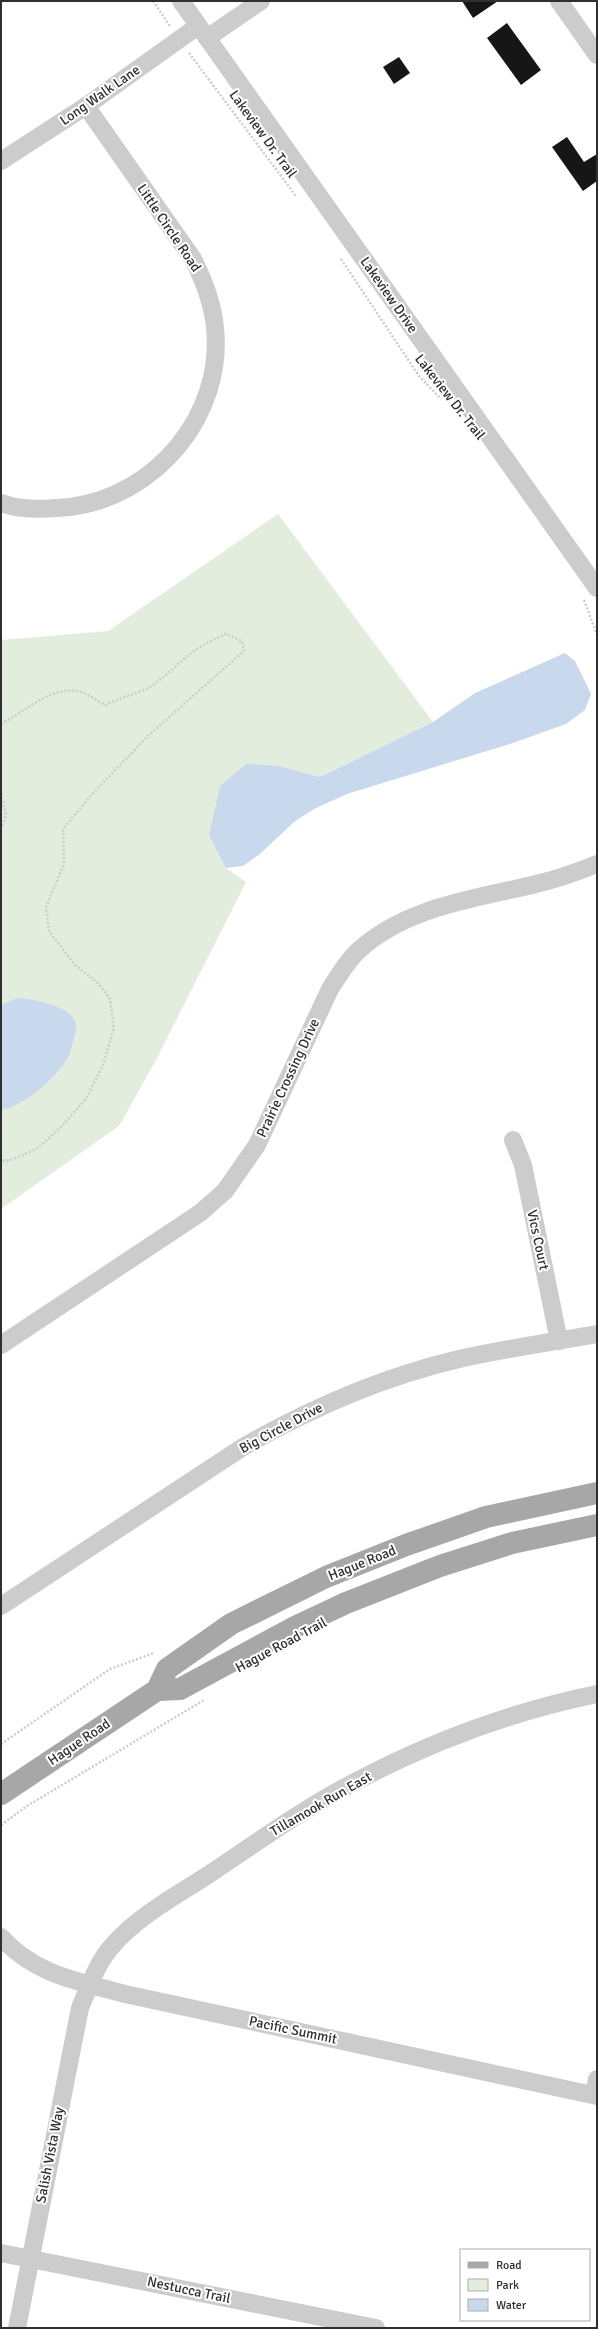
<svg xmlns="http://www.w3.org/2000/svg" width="598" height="2329" font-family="Signika,sans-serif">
	<rect width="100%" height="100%" fill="#fff"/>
	<!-- green -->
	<polygon fill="#e3eddd" points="278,514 433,722 320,777 279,766 226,868 246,882 155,1062 119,1126 1,1209 1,640 108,631"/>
	<!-- water -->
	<g fill="#c9d9ed">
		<polygon points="565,653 575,661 591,694 585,710 566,724 513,743 347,794 314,809 294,822 260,854 243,866 226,868 209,835 220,786 246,764 279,766 320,777 433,722 475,693"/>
		<path d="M17,998C32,999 68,1005 75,1021C78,1026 75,1033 74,1038C72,1044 71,1051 69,1056C58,1076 24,1107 1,1110V1005Z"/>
	</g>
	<!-- building -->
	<g fill="#161616">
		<polygon points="462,1 498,1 473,18"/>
		<polygon points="507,23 541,70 521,85 487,38"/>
		<polygon points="399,57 410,73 394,84 383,67"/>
		<polygon points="567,137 584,162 597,154 597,181 583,191 552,147"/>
	</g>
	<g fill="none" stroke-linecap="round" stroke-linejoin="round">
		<!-- path -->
		<g stroke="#ccc" stroke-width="2.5" stroke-dasharray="2 2" stroke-linecap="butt">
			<polyline points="153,1 170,26"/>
			<polyline points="189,53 296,196"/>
			<polyline points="341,259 419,376 441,399"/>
			<polyline points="584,600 597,635"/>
			<path d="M1,724C25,712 48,687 77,691C86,692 97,701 105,705C119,698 136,694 148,688C163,679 174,668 186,657C199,647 212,640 226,634L242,641L244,651L150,734L92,794L63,829L64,864L46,907L49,931L75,965L98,983L110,999L114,1028L103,1065L86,1099L60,1128L38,1148L11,1160L1,1161"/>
			<polyline points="1,793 6,816 1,828"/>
			<polyline points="1,1744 110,1669 154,1653"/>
			<polyline points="1,1825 27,1806 204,1700"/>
		</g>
		<!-- minor -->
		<g stroke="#ccc" stroke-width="18">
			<polyline points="181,1 597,588"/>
			<polyline points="559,1 597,55"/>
			<polyline points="207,38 261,1"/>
			<polyline points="1,161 86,106 198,26"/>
			<path d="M1,503C24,511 47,509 70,507C156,496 224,415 215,328C213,303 204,281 193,259L86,106"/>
			<polyline points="513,1140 523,1165 559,1341"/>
			<path d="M1,1345L200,1213L225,1191L257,1145L330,989C339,975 347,961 359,950C408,906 475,899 536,884C557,879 577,872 597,864"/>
			<path d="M1,1606L243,1447C311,1408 382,1377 459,1359C504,1349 551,1342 597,1334"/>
			<path d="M1,1937C35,1975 78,1981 125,1994L597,2096"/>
			<polyline points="594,2095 597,2079"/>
			<polyline points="1,2253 376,2328"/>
			<path d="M17,2328L80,2008C89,1987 97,1962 113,1945C139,1915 178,1895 211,1873C250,1847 289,1819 329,1796C412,1749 504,1713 597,1694"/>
		</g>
		<!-- major -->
		<g stroke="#a7a7a7" stroke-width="22">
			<polyline points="157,1690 180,1689 295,1627 346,1603 440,1566 512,1543 597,1525"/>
			<polyline points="1,1794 157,1690 167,1669 231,1624 326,1577 406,1545 486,1517 597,1493"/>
		</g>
	</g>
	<g text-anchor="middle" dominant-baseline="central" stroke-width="4" stroke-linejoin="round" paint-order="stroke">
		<!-- street labels -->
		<g font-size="14" fill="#2f2f2f" stroke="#fff">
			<text transform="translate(100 95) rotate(-35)">Long Walk Lane</text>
			<text transform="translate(263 134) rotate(54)">Lakeview Dr. Trail</text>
			<text transform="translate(169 228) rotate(56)">Little Circle Road</text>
			<text transform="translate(389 295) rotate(55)">Lakeview Drive</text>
			<text transform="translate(450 397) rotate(52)">Lakeview Dr. Trail</text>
			<text transform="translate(288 1078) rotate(-65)">Prairie Crossing Drive</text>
			<text transform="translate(538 1240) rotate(78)">Vics Court</text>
			<text transform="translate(281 1428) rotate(-28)">Big Circle Drive</text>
			<text transform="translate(362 1563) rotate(-22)">Hague Road</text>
			<text transform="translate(281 1645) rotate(-28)">Hague Road Trail</text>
			<text transform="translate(79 1742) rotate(-34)">Hague Road</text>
			<text transform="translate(321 1804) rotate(-30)">Tillamook Run East</text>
			<text transform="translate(293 2030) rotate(12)">Pacific Summit</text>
			<text transform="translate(50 2155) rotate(-79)">Salish Vista Way</text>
			<text transform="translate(189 2290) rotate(12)">Nestucca Trail</text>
		</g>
	</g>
	<!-- border -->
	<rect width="598" height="2329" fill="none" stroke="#2f2f2f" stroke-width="4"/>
	<!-- legend -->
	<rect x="460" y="2249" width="130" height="72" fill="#ffffff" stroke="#acacac"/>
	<rect x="468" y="2262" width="20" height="6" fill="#a7a7a7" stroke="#acacac"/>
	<text x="496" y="2269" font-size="12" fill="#2f2f2f">Road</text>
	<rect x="468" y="2279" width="20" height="12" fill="#e3eddd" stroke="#acacac"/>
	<text x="496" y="2289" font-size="12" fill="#2f2f2f">Park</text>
	<rect x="468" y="2299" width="20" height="12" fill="#c9d9ed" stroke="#acacac"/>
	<text x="496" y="2309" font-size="12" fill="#2f2f2f">Water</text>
</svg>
